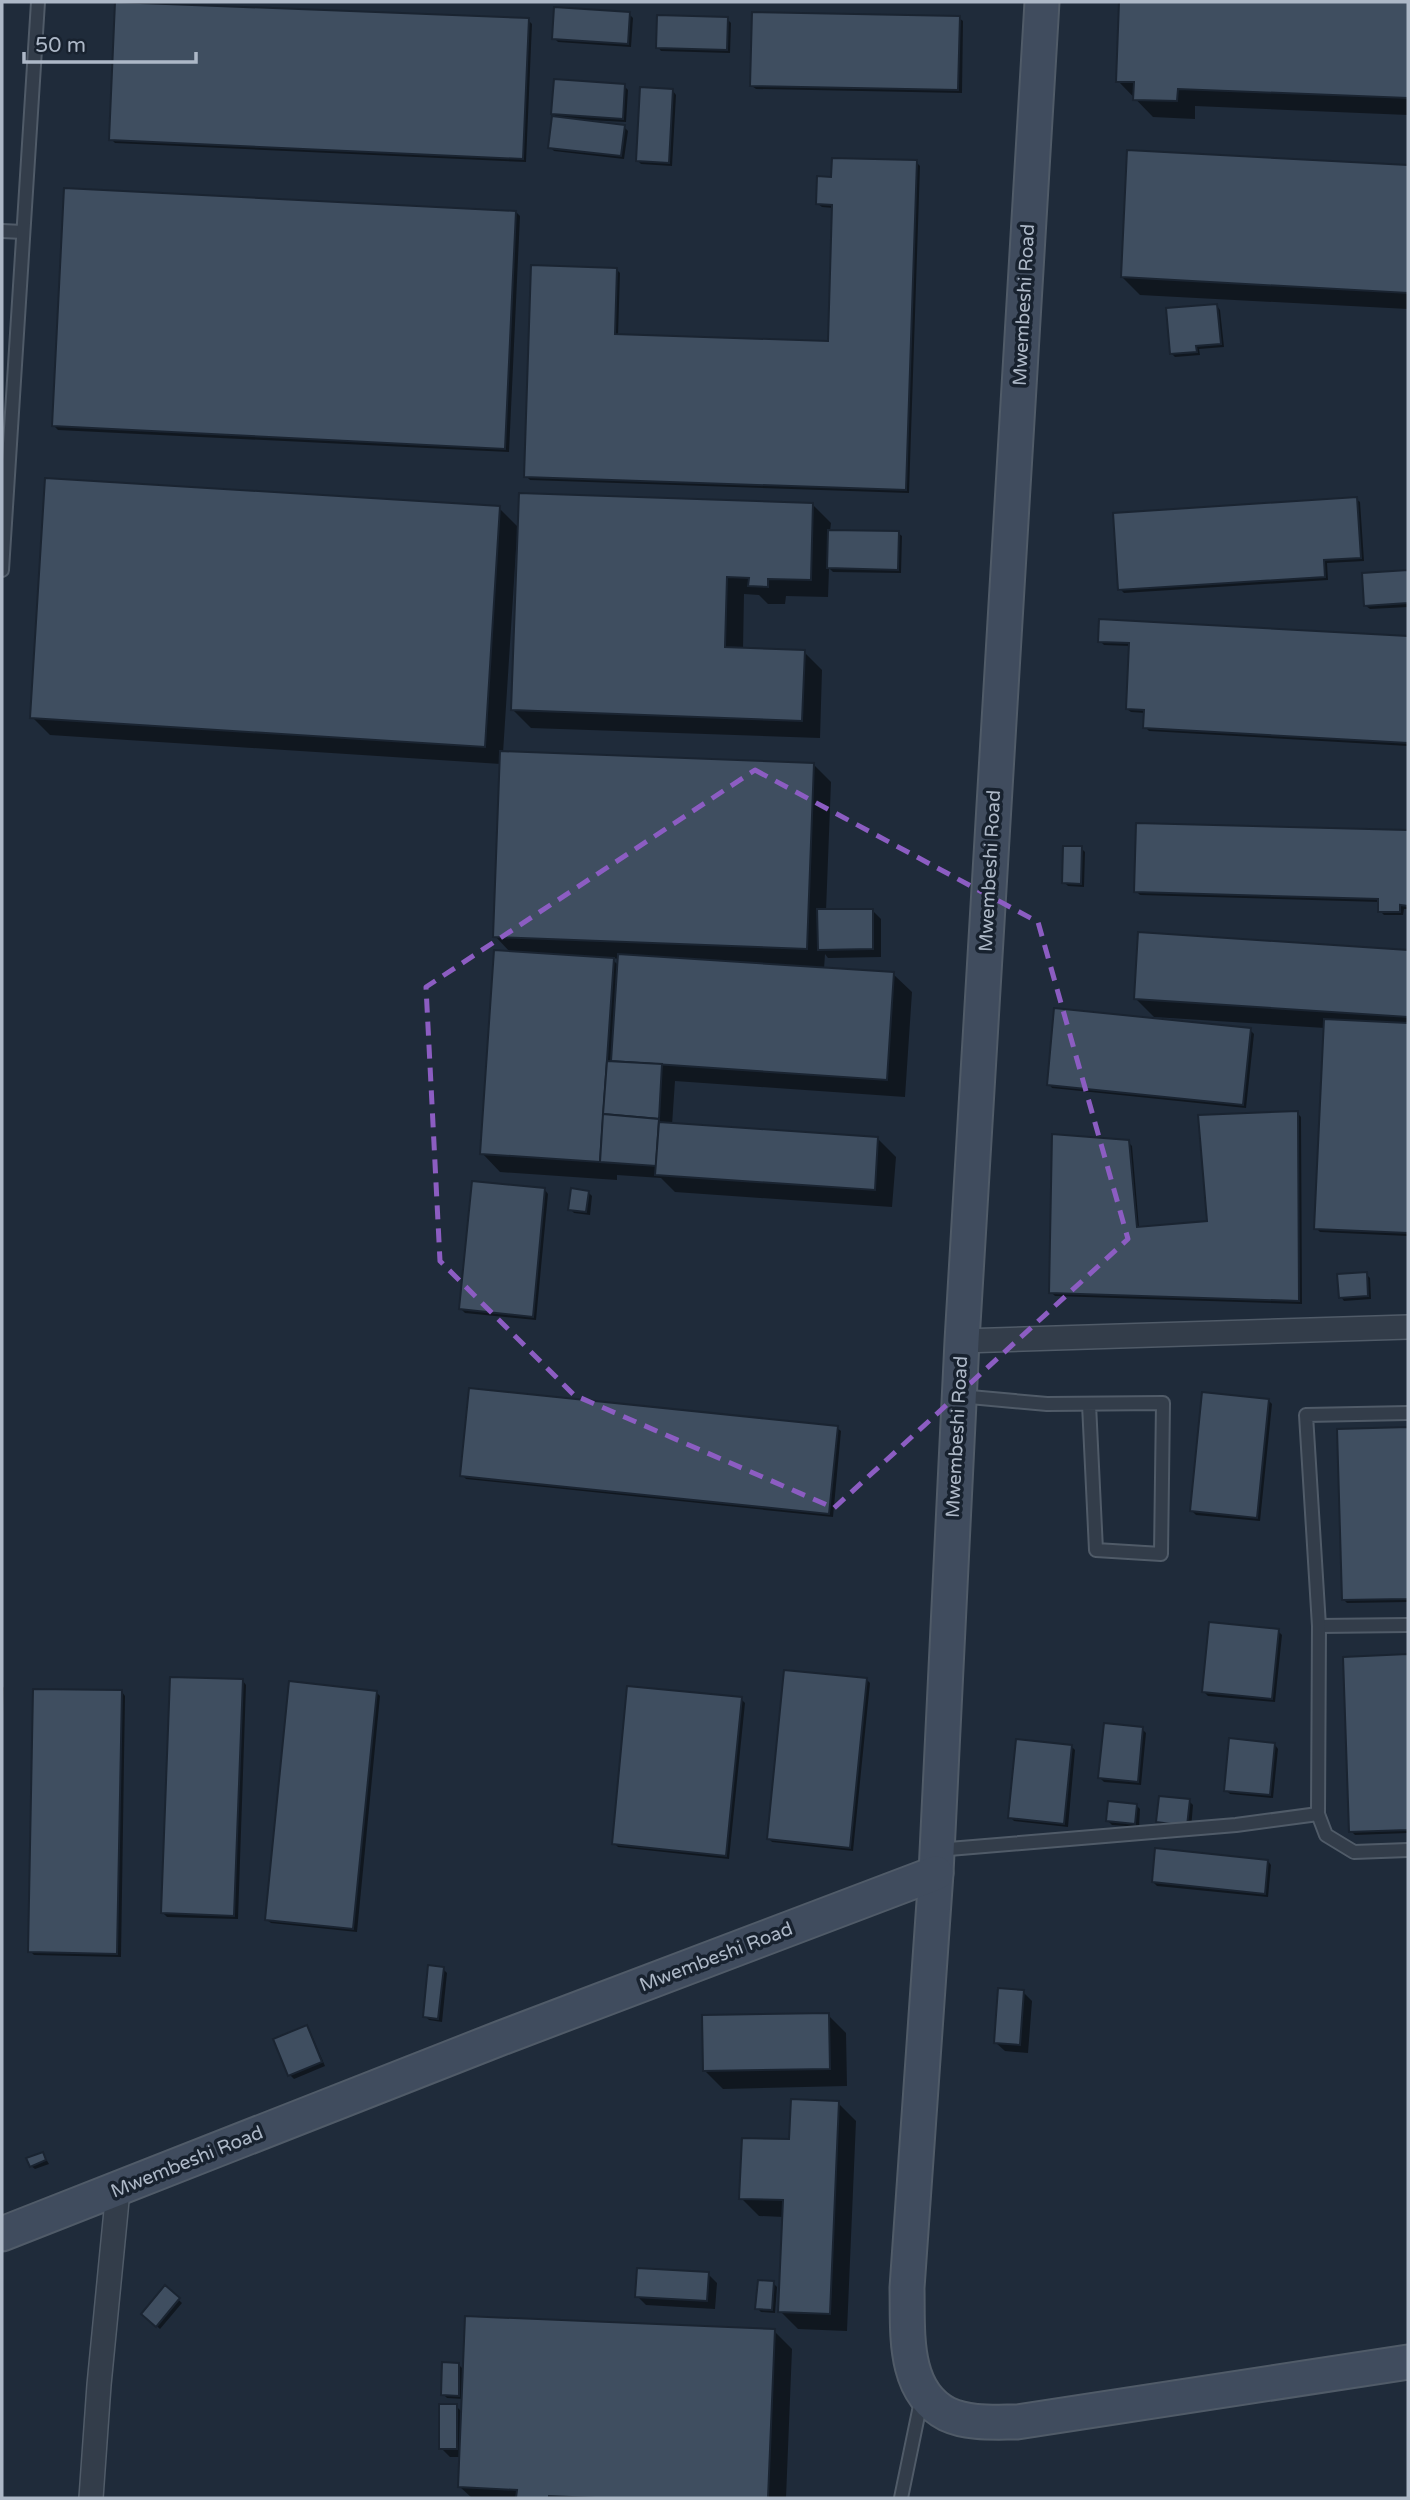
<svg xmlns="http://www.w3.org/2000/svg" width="1410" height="2500" font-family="'Varela Round',sans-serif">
	<rect width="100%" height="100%" fill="#1f2b3a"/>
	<!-- shadow -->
	<g fill="#0007" fill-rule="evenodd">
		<polygon points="117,2 528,20 532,24 526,162 115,143 111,139"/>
		<polygon points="1121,2 1408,2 1408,115 1195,106 1195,119 1153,117 1118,81"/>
		<polygon points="629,14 633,18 631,47 558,42 554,38"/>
		<polygon points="959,18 963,21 962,93 756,89 752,86"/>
		<polygon points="727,19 731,23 730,53 661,51 658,47"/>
		<polygon points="624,86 628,90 626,122 588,120 588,123 624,127 628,131 624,159 554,151 550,147 559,119 553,114"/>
		<polygon points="673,91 676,95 672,166 641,164 637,160"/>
		<polygon points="1129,152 1408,167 1408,309 1140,295 1122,277"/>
		<polygon points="916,162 920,166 909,493 530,480 526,476 616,269 620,273 618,335 830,343 834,208 822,207 818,204 833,179"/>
		<polygon points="516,212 520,216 509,452 58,430 54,426"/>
		<polygon points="1217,306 1220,310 1224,347 1199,349 1200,355 1175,357 1171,353"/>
		<polygon points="1356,499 1360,502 1364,561 1327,563 1328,580 1124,593 1120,589"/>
		<path d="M813,505L831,523L830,531L898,533L902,536L901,573L833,572L829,568L828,597L786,596L785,604H768L759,595L744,594L743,649L804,652L822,670L820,738L531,728L513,710L519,551L516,550L503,753L813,764L831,782L826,911L872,910L881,919V957L828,958L825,954L824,969L893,974L912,992L905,1097L675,1081L672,1125L878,1139L896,1157L892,1207L675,1192L661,1178L617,1175V1180L500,1172L482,1153L511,953L495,936L501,764L50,735L32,717L499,508L520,529ZM611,958L620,959L619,966Z"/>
		<polygon points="1408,571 1408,607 1370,609 1366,606 1363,575"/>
		<polygon points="1101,620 1408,637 1408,746 1149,731 1145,727 1146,713 1131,712 1127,709 1131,646 1104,645 1100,641"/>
		<polygon points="1138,825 1408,831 1408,909 1404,909 1403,915 1384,915 1380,911 1380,902 1140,895 1136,891"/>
		<polygon points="1081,848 1085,852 1084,887 1068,886 1064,882"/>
		<polygon points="1139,934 1408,951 1408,1236 1320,1232 1316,1228 1325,1028 1154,1017 1136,999"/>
		<polygon points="1250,1030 1254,1034 1246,1108 1052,1088 1049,1084"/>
		<polygon points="1297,1113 1301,1117 1302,1304 1055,1296 1051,1292 1128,1142 1132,1146 1139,1228 1209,1222"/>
		<polygon points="545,1190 548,1194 536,1320 465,1313 461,1309"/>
		<polygon points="588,1192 592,1196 590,1215 574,1213 570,1209"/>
		<polygon points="1366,1274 1370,1278 1371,1299 1344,1301 1341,1297"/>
		<polygon points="1268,1400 1272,1404 1260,1521 1196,1515 1192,1511"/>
		<polygon points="837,1428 841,1431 833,1517 466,1479 462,1475"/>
		<polygon points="1408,1428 1408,1602 1347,1603 1343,1599 1339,1431"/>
		<polygon points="1278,1631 1282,1635 1275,1702 1208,1696 1204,1692"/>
		<polygon points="1408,1656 1408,1833 1355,1835 1351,1831 1345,1659"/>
		<polygon points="866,1679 870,1683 853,1851 772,1842 768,1838"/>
		<polygon points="243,1681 246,1685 238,1919 167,1917 163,1913"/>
		<polygon points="2,1685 4,1688 2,1738"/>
		<polygon points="122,1692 125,1696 121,1957 34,1955 30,1951"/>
		<polygon points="376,1692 380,1696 357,1932 271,1923 267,1920"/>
		<polygon points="741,1699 745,1703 729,1859 618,1847 614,1843"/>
		<polygon points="1142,1729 1146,1733 1141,1785 1104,1782 1100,1778"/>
		<polygon points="1275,1745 1278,1749 1273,1798 1230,1794 1226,1790"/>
		<polygon points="1071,1746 1075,1750 1068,1827 1014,1821 1010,1817"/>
		<polygon points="1189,1801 1193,1805 1191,1829 1162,1826 1158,1822"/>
		<polygon points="1137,1806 1140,1809 1139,1827 1112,1825 1108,1821"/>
		<polygon points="1268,1861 1271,1865 1268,1897 1157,1886 1153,1882"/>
		<polygon points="443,1969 447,1973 442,2022 429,2020 425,2016"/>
		<polygon points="1023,1992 1032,2001 1028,2053 1005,2051 996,2043"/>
		<polygon points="828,2015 846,2033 847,2086 723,2089 705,2071"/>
		<polygon points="306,2027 310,2031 325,2066 294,2079 290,2075 275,2040"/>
		<polygon points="838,2103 856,2121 847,2331 798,2329 780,2311 784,2217 759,2216 741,2198 791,2141"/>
		<polygon points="43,2154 49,2164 35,2169 31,2166"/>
		<polygon points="708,2274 717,2283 715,2309 646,2305 637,2296"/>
		<polygon points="773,2283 777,2287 775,2313 761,2312 757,2308"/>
		<polygon points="165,2288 182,2303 160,2329 143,2314"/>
		<polygon points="774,2331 792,2349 786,2498 472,2498 460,2487 461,2457 450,2457 441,2448 456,2406 463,2413 464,2399 447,2398 443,2394 459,2365 465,2371"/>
	</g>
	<!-- building -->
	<g fill="#3f4e60" stroke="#1a2431" stroke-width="2">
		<polygon points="115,2 529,18 523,159 109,140"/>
		<polygon points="1119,2 1408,2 1408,98 1178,89 1177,101 1133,100 1134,82 1116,82"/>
		<polygon points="554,7 630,12 628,44 552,39"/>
		<polygon points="752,12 960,16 958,90 750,86"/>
		<polygon points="657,15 728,17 727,50 656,48"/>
		<polygon points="554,79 625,84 623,119 551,114"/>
		<polygon points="640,87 673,89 669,163 636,161"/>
		<polygon points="552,116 625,125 621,156 548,148"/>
		<polygon points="1127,150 1408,165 1408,293 1121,277"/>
		<polygon points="832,158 917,160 906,490 524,477 531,265 617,268 615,334 828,341 832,205 816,204 817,176 831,177"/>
		<polygon points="64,188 516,211 505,449 52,426"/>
		<polygon points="1217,304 1221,344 1196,346 1197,352 1170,354 1166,308"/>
		<polygon points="45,478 500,506 485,747 30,718"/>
		<polygon points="519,493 813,503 811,580 768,579 768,587 748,586 749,578 727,577 725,647 805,650 802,721 511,710"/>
		<polygon points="1357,497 1361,558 1324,560 1325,577 1118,590 1113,513"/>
		<polygon points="828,530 899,531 898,570 827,568"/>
		<polygon points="1408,570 1408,603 1364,606 1362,573"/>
		<polygon points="1099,619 1408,636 1408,743 1143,728 1144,710 1126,709 1129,643 1098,642"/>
		<polygon points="500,751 814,763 807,949 493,937"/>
		<polygon points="1136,823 1408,830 1408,906 1400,905 1400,912 1378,912 1378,899 1134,892"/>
		<polygon points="1063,846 1082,846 1081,884 1062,883"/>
		<polygon points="817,909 873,909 873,949 818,950"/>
		<polygon points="1138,932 1408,950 1408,1017 1134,999"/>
		<polygon points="494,950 614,958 600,1162 480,1154"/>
		<polygon points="618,954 894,972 887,1080 611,1061"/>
		<polygon points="1054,1008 1251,1028 1243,1105 1047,1085"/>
		<polygon points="1324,1019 1408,1023 1408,1233 1314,1229"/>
		<polygon points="607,1061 662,1064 659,1119 603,1114"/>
		<polygon points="1298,1111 1299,1301 1049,1293 1052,1134 1129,1140 1137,1227 1207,1221 1198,1115"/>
		<polygon points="603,1114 659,1119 656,1166 600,1162"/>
		<polygon points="659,1122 878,1137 875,1190 655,1175"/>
		<polygon points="472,1181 545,1188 533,1317 459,1309"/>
		<polygon points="571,1188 589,1191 586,1212 568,1210"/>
		<polygon points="1367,1272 1368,1296 1339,1298 1337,1274"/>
		<polygon points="469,1388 838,1426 829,1514 460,1476"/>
		<polygon points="1202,1392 1269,1399 1257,1518 1190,1511"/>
		<polygon points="1408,1427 1408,1599 1342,1600 1337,1429"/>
		<polygon points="1209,1622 1279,1629 1272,1699 1202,1692"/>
		<polygon points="1408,1654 1408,1830 1349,1832 1343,1657"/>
		<polygon points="784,1670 867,1678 850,1848 767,1839"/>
		<polygon points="170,1677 243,1679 234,1916 161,1913"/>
		<polygon points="289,1681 377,1691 353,1929 265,1920"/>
		<polygon points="627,1686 742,1697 726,1856 612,1844"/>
		<polygon points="33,1689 122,1690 117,1954 28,1952"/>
		<polygon points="1104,1723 1143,1727 1138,1782 1098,1778"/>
		<polygon points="1229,1738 1275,1743 1270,1795 1224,1791"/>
		<polygon points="1016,1739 1072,1745 1064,1824 1008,1818"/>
		<polygon points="1159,1796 1190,1799 1187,1826 1156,1822"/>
		<polygon points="1108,1801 1137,1804 1135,1824 1106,1821"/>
		<polygon points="1155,1848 1268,1860 1265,1894 1152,1882"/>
		<polygon points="428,1965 444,1967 438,2019 423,2017"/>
		<polygon points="998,1988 1024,1990 1020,2045 994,2043"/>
		<polygon points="829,2013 830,2069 703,2071 702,2015"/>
		<polygon points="307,2025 322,2062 288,2076 273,2039"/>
		<polygon points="791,2099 839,2101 830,2314 778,2312 783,2200 739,2199 742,2138 789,2139"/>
		<polygon points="43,2152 46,2160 30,2167 26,2158"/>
		<polygon points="637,2268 709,2272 707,2301 635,2297"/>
		<polygon points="758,2280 774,2281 772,2310 755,2309"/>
		<polygon points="165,2285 180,2298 156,2327 141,2314"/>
		<polygon points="465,2316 775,2329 768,2498 595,2498 549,2496 549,2498 516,2498 517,2490 458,2487"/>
		<polygon points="442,2362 459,2363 459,2396 441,2395"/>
		<rect x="439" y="2404" width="18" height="45"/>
	</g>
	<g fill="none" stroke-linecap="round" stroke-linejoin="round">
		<defs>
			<g id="lane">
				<polyline points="2,231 23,232"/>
				<polyline points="2,570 38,2"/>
				<polyline points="959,1396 1047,1404 1163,1403 1161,1554 1096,1550 1089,1404"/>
				<polyline points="1319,1626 1408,1625"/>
				<polyline points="1318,1814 1326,1835 1354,1852 1408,1850"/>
				<polyline points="937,1850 1236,1825 1318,1814 1319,1626 1306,1415 1408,1413"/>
				<polyline points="901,2498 922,2396"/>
			</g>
			<g id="street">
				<polyline points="962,1341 1408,1327"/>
				<polyline points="91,2498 99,2385 118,2190"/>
			</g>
			<g id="secondary">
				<path d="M1042,2L962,1341L936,1873L907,2288C908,2331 902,2391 947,2414C968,2424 994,2422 1017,2422L1408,2362"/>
				<polyline points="2,2234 501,2038 936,1873"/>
			</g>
		</defs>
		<!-- lane casing -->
		<use href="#lane" stroke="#505b68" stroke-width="16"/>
		<!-- street casing -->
		<use href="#street" stroke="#505b68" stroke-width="26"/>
		<!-- secondary casing -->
		<use href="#secondary" stroke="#505b68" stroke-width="37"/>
		<!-- lane -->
		<use href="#lane" stroke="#333d4a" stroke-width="12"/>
		<!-- street -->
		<use href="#street" stroke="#333d4a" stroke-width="23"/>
		<!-- secondary -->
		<use href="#secondary" stroke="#404c5e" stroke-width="33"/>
	</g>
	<!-- marked area -->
	<path fill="none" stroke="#8c5dc2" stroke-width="5" stroke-dasharray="14 9" stroke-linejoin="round" d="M755,770L1038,922L1128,1239L834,1508L574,1395L440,1261L426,987Z"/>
	<g text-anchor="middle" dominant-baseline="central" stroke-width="7" stroke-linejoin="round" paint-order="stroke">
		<!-- street labels -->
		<g font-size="19" fill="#adb8c7" stroke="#18222f">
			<text transform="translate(1024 305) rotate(-87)">Mwembeshi Road</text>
			<text transform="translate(990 871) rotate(-87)">Mwembeshi Road</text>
			<text transform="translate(957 1437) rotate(-87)">Mwembeshi Road</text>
			<text transform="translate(716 1957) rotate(-21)">Mwembeshi Road</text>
			<text transform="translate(187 2162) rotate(-22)">Mwembeshi Road</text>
		</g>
	</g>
	<!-- border -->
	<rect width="1410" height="2500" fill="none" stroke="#adb8c7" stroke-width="7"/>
	<!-- scale -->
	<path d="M24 52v10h172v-10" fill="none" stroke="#adb8c7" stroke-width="3.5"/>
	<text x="35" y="52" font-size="21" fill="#adb8c7" stroke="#18222f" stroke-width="5" paint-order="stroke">50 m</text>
</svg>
